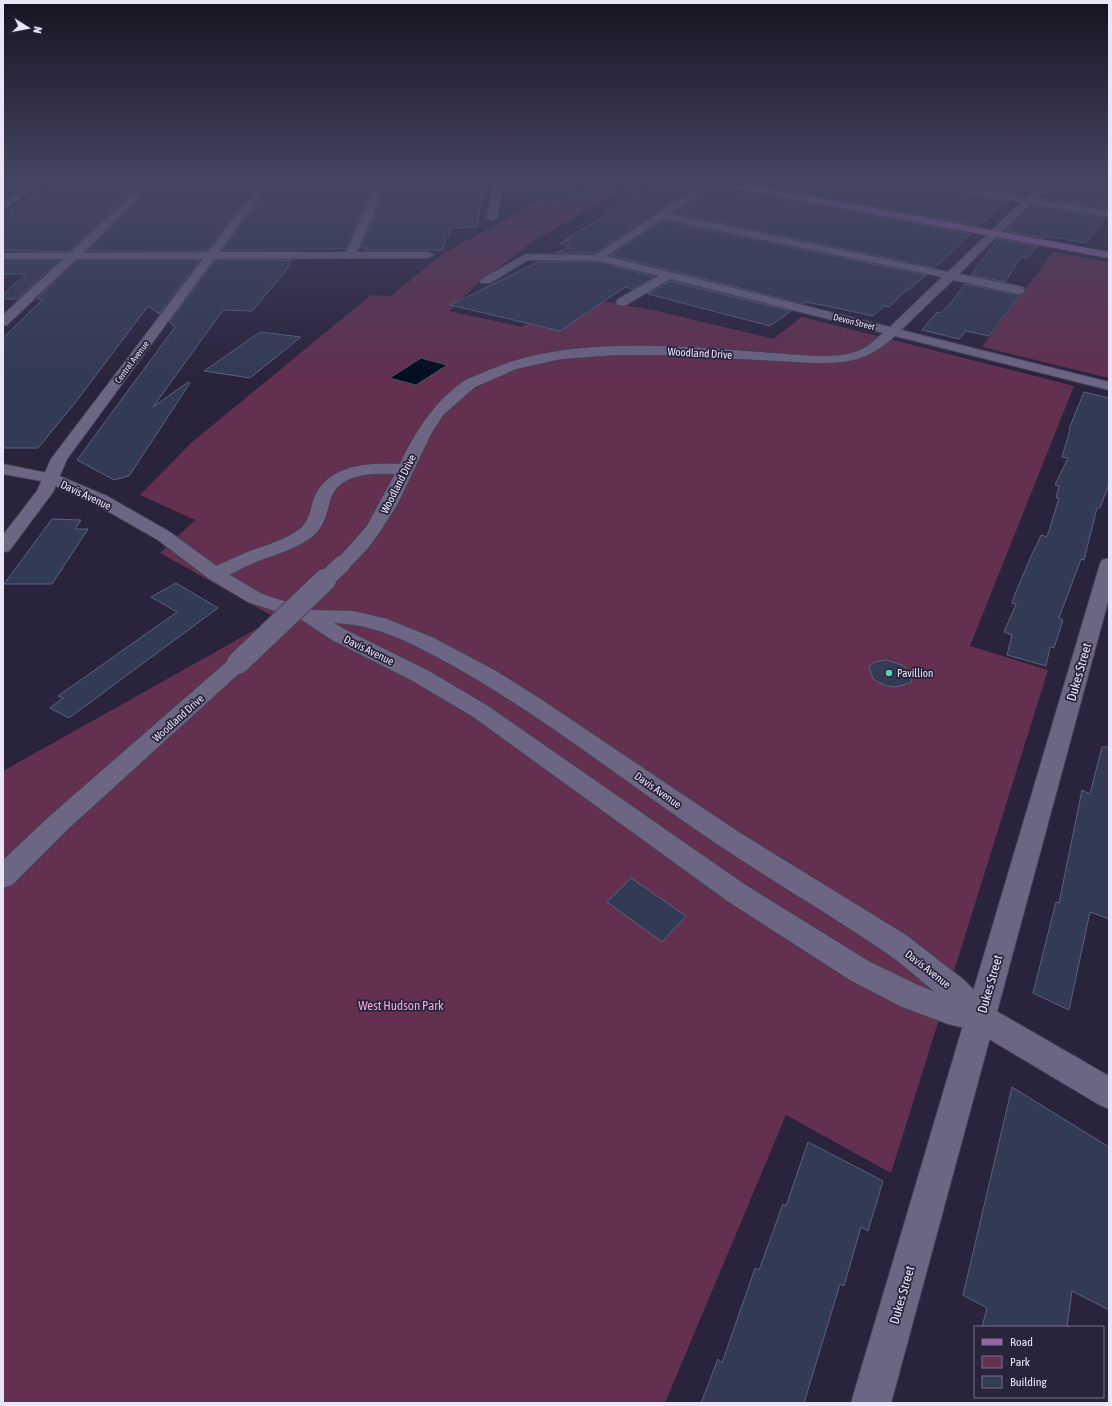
<svg xmlns="http://www.w3.org/2000/svg" width="1112" height="1406" font-family="'Asap Condensed',sans-serif">
	<rect width="100%" height="100%" fill="#2a233c"/>
	<!-- green -->
	<g fill="#633050">
		<polygon points="598,181 639,181 533,241 474,287 449,311 522,327 572,296 658,311 773,339 802,317 1074,386 970,646 1048,670 891,1173 786,1115 665,1403 3,1403 3,771 276,618 160,553 195,520 140,495 191,443 371,295 391,296 441,255 542,199 560,202"/>
		<polygon points="1053,252 1109,262 1109,378 982,347"/>
	</g>
	<!-- water -->
	<polygon fill="#010e1e" stroke="#474f5f" points="421,358 447,365 416,385 390,378"/>
	<!-- building -->
	<g fill="#333a54" stroke="#59617e">
		<polygon points="348,181 376,183 346,249 222,250 272,183"/>
		<polygon points="440,181 487,181 483,200 481,200 477,227 451,228 449,237 446,237 443,250 365,250 366,248 360,248 388,183"/>
		<polygon points="657,181 673,181 698,186 595,253 556,253 570,246 560,244 569,239 565,239 598,220"/>
		<polygon points="772,181 910,181 915,185 1008,201 980,226 772,188"/>
		<polygon points="945,181 1040,181 1028,192 1023,188 1016,194"/>
		<polygon points="1053,181 1075,181 1109,187 1109,209 1038,198"/>
		<polygon points="61,183 137,183 140,184 69,252 3,250 3,216 18,205"/>
		<polygon points="244,183 259,183 207,251 87,251 155,184 186,184 184,186 241,186"/>
		<polygon points="711,188 771,198 771,197 971,234 934,268 674,213"/>
		<polygon points="1031,206 1105,218 1086,243 1046,236 1044,238 1005,231"/>
		<polygon points="663,221 926,275 911,288 905,291 889,307 884,306 873,316 822,305 805,302 802,304 610,255"/>
		<polygon points="998,239 1038,246 1027,258 1021,257 1005,282 971,275"/>
		<polygon points="9,260 59,260 18,299 3,299 3,294 26,274 3,274 3,265"/>
		<polygon points="77,260 200,260 159,314 148,306 75,403 38,448 3,448 3,338 43,299 37,299"/>
		<polygon points="215,260 291,260 285,272 252,311 223,310 153,407 188,382 190,383 129,476 114,480 77,460 175,327 169,322"/>
		<polygon points="538,262 599,262 655,277 633,289 625,287 560,331 450,305"/>
		<polygon points="670,281 791,311 770,326 648,294"/>
		<polygon points="965,284 1020,295 989,336 966,331 959,339 922,330 937,312 941,313 953,300"/>
		<polygon points="260,332 301,337 250,378 204,371"/>
		<polygon points="1084,392 1109,398 1109,484 1100,508 1097,508 1084,560 1081,559 1059,618 1063,620 1054,648 1050,647 1046,666 1007,655 1012,635 1004,632 1016,604 1012,603 1015,594 1035,547 1036,547 1041,535 1047,537 1059,498 1056,498 1059,486 1055,485 1068,458 1062,457 1070,430 1069,429"/>
		<polygon points="52,519 81,520 75,529 88,529 52,584 4,584"/>
		<polygon points="176,583 218,608 69,718 50,708 63,698 58,696 177,612 151,597"/>
		<polygon points="887,660 904,666 908,671 912,682 900,686 893,687 884,685 873,679 869,667 875,662"/>
		<polygon points="1102,747 1109,747 1109,919 1090,912 1069,1010 1033,993 1056,902 1059,903 1082,790 1090,794"/>
		<polygon points="631,878 686,916 662,942 607,902"/>
		<polygon points="1012,1087 1109,1147 1109,1310 1072,1291 1067,1327 982,1327 987,1308 963,1295"/>
		<polygon points="808,1142 883,1181 868,1231 861,1227 844,1286 840,1284 804,1403 701,1403 718,1359 722,1363 755,1268 759,1270 783,1204 786,1206"/>
	</g>
	<g fill="none" stroke-linecap="round" stroke-linejoin="round">
		<defs>
			<g id="street">
				<polygon points="32,181 42,181 6,209 3,210 3,202"/>
				<polygon points="146,181 156,181 83,253 208,252 262,181 271,181 219,252 346,252 378,181 387,181 357,252 428,252 434,255 428,258 214,259 67,459 53,492 9,551 3,552 3,535 37,491 51,459 203,259 76,259 7,325 3,326 3,315 63,259 3,259 3,253 70,253"/>
				<polygon points="494,181 504,181 497,218 492,221 487,218"/>
				<path d="M708,181H719L670,214L948,272L1021,202L915,184L911,181H934L1026,197L1042,181H1052L1035,199L1109,211V217L1030,204L959,274L1023,287L1025,290L1023,293L1019,294L953,280L901,330L1109,382V390L895,336C867,361 851,363 814,363L670,355H615L561,359L516,369L475,387L443,415L431,434L397,505L379,533L368,548L349,568L342,570L335,568L333,564L367,526L395,474C371,473 338,473 330,501C327,513 324,525 315,534C298,550 271,555 251,564C241,568 231,575 220,578C216,580 213,579 208,578L206,574L208,570C222,563 236,557 250,551C267,545 285,540 300,529C310,521 310,508 315,496C330,464 369,463 400,464C415,432 434,402 464,381C471,377 481,374 489,370C568,336 675,346 759,352C786,353 834,361 858,351C868,347 875,340 883,333L670,279L626,305H618L616,302L618,299L659,276L599,261L528,260L490,283H482L480,281L482,279L526,254L595,255ZM663,219L942,277L890,327L606,256Z"/>
				<polygon points="1098,181 1109,181 1109,185 1099,183"/>
				<polygon points="1109,558 1109,598 891,1403 851,1403 1100,564 1102,560"/>
				<polygon points="238,656 245,658 249,663 245,668 68,829 12,885 3,888 3,860 51,815 231,658"/>
			</g>
			<path id="secondary" d="M3,464L57,475L107,496L170,532L222,570L262,594L311,610L353,611L387,619L434,638L496,671L542,700L737,831L906,935L964,980L991,1008L1109,1076V1109L1098,1104L974,1030L948,1024L902,1007L850,980L726,900L472,716L411,680L332,640L302,620L248,602L208,578L158,540L95,504L47,482L3,474ZM334,623C377,624 413,644 450,664C545,717 630,786 720,846C774,882 831,915 885,952C903,964 919,979 935,992L920,986L870,962L744,884L488,706L427,670L346,630Z"/>
			<polygon id="primary" points="707,181 728,181 1109,252 1109,258 711,184"/>
		</defs>
		<!-- street casing -->
		<use href="#street" stroke="#474056" stroke-width="2"/>
		<!-- secondary casing -->
		<use href="#secondary" stroke="#474056" stroke-width="2"/>
		<!-- primary casing -->
		<use href="#primary" stroke="#474056" stroke-width="2"/>
		<!-- street -->
		<use href="#street" fill="#6d6683" fill-rule="evenodd"/>
		<!-- secondary -->
		<use href="#secondary" fill="#6d6683" fill-rule="evenodd"/>
		<!-- primary -->
		<use href="#primary" fill="#9963ad" fill-rule="evenodd"/>
		<defs>
			<polyline id="street-bridge-far1" points="324,581 342,564"/>
			<polyline id="street-bridge" points="238,663 325,580"/>
		</defs>
		<!-- street-bridge-far1 casing -->
		<use href="#street-bridge-far1" stroke="#474056" stroke-width="18" stroke-linecap="butt"/>
		<!-- street-bridge casing -->
		<use href="#street-bridge" stroke="#474056" stroke-width="24" stroke-linecap="butt"/>
		<!-- street-bridge-far1 -->
		<use href="#street-bridge-far1" stroke="#6d6683" stroke-width="17"/>
		<!-- street-bridge -->
		<use href="#street-bridge" stroke="#6d6683" stroke-width="22"/>
	</g>
	<!-- sky -->
	<linearGradient id="sky" x2="0" y2="1"><stop stop-color="#171321"/><stop offset="0.48" stop-color="#444561"/><stop offset="1" stop-color="#444561" stop-opacity="0"/></linearGradient>
	<rect width="1112" height="378" fill="url(#sky)"/>
	<!-- markers -->
	<circle fill="#5eceb8" stroke="#2a233c" stroke-width="1.5" cx="889" cy="673" r="4"/>
	<g text-anchor="middle" dominant-baseline="central" stroke-width="3.5" stroke-linejoin="round" paint-order="stroke">
		<!-- far-street labels -->
		<g font-size="9" fill="#eae6f7" stroke="#2a233c">
			<text transform="translate(854 322) rotate(14)">Devon Street</text>
			<text transform="translate(132 362) rotate(-53)">Central Avenue</text>
		</g>
		<!-- street labels -->
		<g font-size="11" fill="#eae6f7" stroke="#2a233c">
			<text transform="translate(700 353) rotate(3)">Woodland Drive</text>
			<text transform="translate(398 484) rotate(-63)">Woodland Drive</text>
			<text transform="translate(86 495) rotate(25)">Davis Avenue</text>
			<text transform="translate(369 650) rotate(26)">Davis Avenue</text>
			<text transform="translate(178 718) rotate(-42)">Woodland Drive</text>
			<text transform="translate(658 790) rotate(35)">Davis Avenue</text>
			<text transform="translate(928 969) rotate(38)">Davis Avenue</text>
		</g>
		<!-- poi labels -->
		<g font-size="11" fill="#eae6f7" stroke="#2a233c" text-anchor="start">
			<text x="897" y="673">Pavillion</text>
		</g>
		<!-- near-street labels -->
		<g font-size="13" fill="#eae6f7" stroke="#2a233c">
			<text transform="translate(1079 672) rotate(-74)">Dukes Street</text>
			<text transform="translate(990 984) rotate(-74)">Dukes Street</text>
			<text transform="translate(902 1295) rotate(-74)">Dukes Street</text>
		</g>
		<!-- near-park labels -->
		<g font-size="13" fill="#f5a9d6" stroke="#2a233c">
			<text x="401" y="1005">West Hudson Park</text>
		</g>
	</g>
	<!-- border -->
	<rect width="1112" height="1406" fill="none" stroke="#eae6f7" stroke-width="8"/>
	<!-- legend -->
	<rect x="974" y="1326" width="130" height="72" fill="#2a233c" stroke="#777187"/>
	<rect x="982" y="1339" width="20" height="6" fill="#9963ad" stroke="#777187"/>
	<text x="1010" y="1346" font-size="12" fill="#eae6f7">Road</text>
	<rect x="982" y="1356" width="20" height="12" fill="#633050" stroke="#777187"/>
	<text x="1010" y="1366" font-size="12" fill="#eae6f7">Park</text>
	<rect x="982" y="1376" width="20" height="12" fill="#333a54" stroke="#777187"/>
	<text x="1010" y="1386" font-size="12" fill="#eae6f7">Building</text>
	<!-- north arrow -->
	<g transform="translate(28 28) rotate(101)" stroke="#2a233c" stroke-width="3" paint-order="stroke">
	<path d="M0-3L7 15L0 10L-7 15Z" fill="#eae6f7"/>
	<text y="-6" font-size="11" font-weight="bold" text-anchor="middle" fill="#eae6f7">N</text>
	</g>
</svg>
